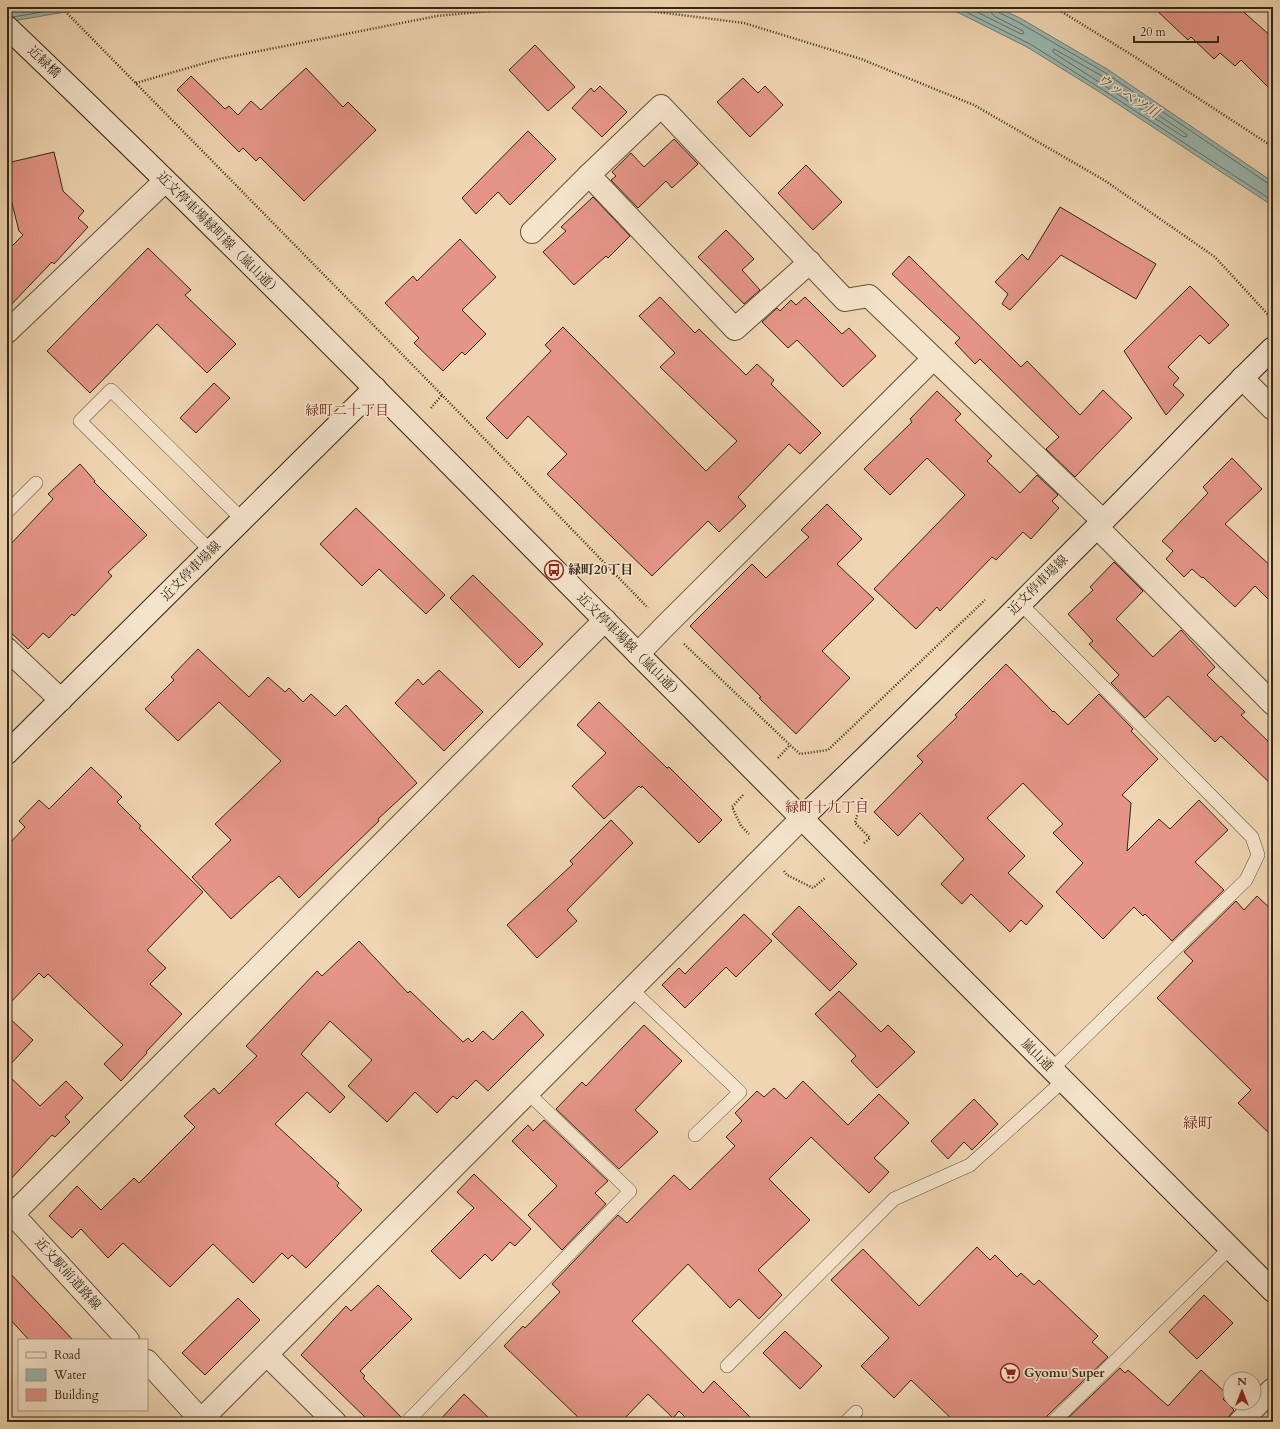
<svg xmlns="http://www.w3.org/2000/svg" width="1280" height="1429" font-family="Cardo,'Noto Serif JP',serif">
	<rect width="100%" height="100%" fill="#efd5b1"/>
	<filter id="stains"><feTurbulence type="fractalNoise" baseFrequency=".005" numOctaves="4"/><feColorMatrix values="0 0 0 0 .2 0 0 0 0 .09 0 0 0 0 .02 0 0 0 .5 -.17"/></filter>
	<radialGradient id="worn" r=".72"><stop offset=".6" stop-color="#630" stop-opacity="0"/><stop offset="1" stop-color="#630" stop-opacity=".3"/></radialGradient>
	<!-- water -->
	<g fill="#9ab8b2" stroke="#717e74">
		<polygon points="7,7 94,7 7,22"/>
		<polygon points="947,7 996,7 1020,18 1107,69 1273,182 1273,206 1098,91 1027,47"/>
	</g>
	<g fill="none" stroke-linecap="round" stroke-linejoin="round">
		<!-- shore -->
		<g stroke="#667065" stroke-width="1">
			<polyline points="956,7 1030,44 1100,88 1273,201"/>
			<polyline points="967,7 1021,34 1024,33 1023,31 994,16 991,12 991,7"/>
			<polyline points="996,7 998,12 1018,22 1104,72 1269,184 1273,185"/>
			<polyline points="13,17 71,7"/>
			<polygon points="1054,49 1102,76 1186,134 1187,136 1184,137 1054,53 1053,51"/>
		</g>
	</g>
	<!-- building -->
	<g fill="#e59588" stroke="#332718">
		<polygon points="1153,7 1238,7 1273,38 1273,92 1241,60 1235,66 1220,53 1214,59 1191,37 1188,40"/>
		<polygon points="535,45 575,87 548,111 509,70"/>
		<polygon points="306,68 343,107 348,102 376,130 304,201 260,157 256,161 243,148 239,152 177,90 191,76 225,109 229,106 238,115 251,101 261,110"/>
		<polygon points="743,78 758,93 765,86 783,105 750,137 717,102"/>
		<polygon points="600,86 627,112 602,137 572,108 591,88 594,92"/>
		<polygon points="528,131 556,159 510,205 498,192 476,214 462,198"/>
		<polygon points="674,139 698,164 672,188 666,181 638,208 611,180 616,176 612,172 631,153 644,167"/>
		<polygon points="54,152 63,191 84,211 78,218 88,227 54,264 52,262 7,309 7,251 23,235 19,231 7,184 7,163"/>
		<polygon points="806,165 842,202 813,230 778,193"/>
		<polygon points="593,197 630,236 608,258 606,256 574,285 543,252 566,231 561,227"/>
		<polygon points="1060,207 1156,264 1136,299 1061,255 1010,310 1002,304 1008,294 995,282 1022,254 1028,260"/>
		<polygon points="726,230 754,259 742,270 760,290 744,304 698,257"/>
		<polygon points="460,239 496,277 462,310 486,334 465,355 462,352 443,371 414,343 419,338 385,303 413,276 417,281"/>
		<polygon points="148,248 191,290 185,295 236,344 207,373 157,324 90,393 47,351"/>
		<polygon points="909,256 1021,367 1027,361 1080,415 1103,390 1132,418 1075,477 1046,449 1059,437 980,359 975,364 955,343 960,338 892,274"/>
		<polygon points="1190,286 1229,325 1209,344 1200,335 1168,367 1179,378 1173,385 1184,395 1166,415 1124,351"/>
		<polygon points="660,297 695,333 699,329 746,375 757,364 774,380 771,384 821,433 800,454 789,444 738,497 746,506 719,532 708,521 652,576 574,500 547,474 567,454 528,416 507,439 486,418 551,351 545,345 563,327 706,471 737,441 660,367 675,353 639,316"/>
		<polygon points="805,297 842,334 849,328 876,356 843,387 797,340 788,348 762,322 777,308 780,311 791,300 796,305"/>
		<polygon points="214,383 230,398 196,433 180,418"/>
		<polygon points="937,391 961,414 955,420 992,456 987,461 1020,493 1037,475 1058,495 1052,501 1059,508 1031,539 1023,532 996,560 992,557 940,611 937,607 916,629 874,589 965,495 927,458 890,495 864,469 912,422 910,419"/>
		<polygon points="1232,458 1262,489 1225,524 1273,568 1273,604 1255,586 1235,607 1203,577 1202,578 1192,569 1184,577 1166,559 1173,551 1162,541 1208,493 1203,487"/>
		<polygon points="80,464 95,481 94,482 147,535 108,572 112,576 74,616 72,614 49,638 43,633 28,649 7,629 7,548 53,499 48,494"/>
		<polygon points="827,504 862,539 837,564 874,599 822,651 850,678 796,734 759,698 761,697 690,626 752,564 766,578 809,537 801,530"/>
		<polygon points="356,508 445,595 426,614 379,569 362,586 320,544"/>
		<polygon points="1114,562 1143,591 1116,619 1153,657 1181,630 1215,667 1207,675 1245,712 1241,715 1273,746 1273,786 1221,736 1215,742 1168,696 1145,718 1111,683 1119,675 1089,644 1093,641 1068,614 1093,590 1090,587"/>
		<polygon points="473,575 543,644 519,668 450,598"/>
		<polygon points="198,649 249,697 268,677 285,692 289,688 303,702 311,694 335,716 346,705 417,783 378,819 379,821 299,898 279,876 272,882 271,882 231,919 192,877 231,840 215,824 281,761 219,702 178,741 145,709 174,680 171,677"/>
		<polygon points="1006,664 1053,712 1054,711 1068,725 1099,694 1133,729 1131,731 1158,759 1122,795 1131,803 1127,851 1159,819 1170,829 1199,800 1228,830 1195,862 1224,890 1172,941 1145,914 1143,916 1134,907 1103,939 1056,892 1083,863 1053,833 1063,824 1023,783 987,818 1025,856 1008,873 1043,906 1026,925 1021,920 1010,932 971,894 962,904 941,884 964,859 920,813 898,836 874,812 923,762 917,756 957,717 955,715"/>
		<polygon points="439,670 483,712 444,751 395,703 418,679 423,685"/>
		<polygon points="599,702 667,768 669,767 722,820 699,843 642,786 641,788 639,786 604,819 572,786 606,753 577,725"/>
		<polygon points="91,767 122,797 117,802 141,826 139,828 203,892 147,950 166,968 150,984 182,1014 146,1052 147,1053 121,1081 104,1064 123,1045 48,974 44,978 39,973 7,1006 7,846 25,827 19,821 39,800 49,809"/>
		<polygon points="611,820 633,843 567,910 577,921 537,958 507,925 573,864 570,861"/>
		<polygon points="1257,896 1273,911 1273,1137 1238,1103 1251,1090 1157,998 1193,961 1184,952 1236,901 1244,910"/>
		<polygon points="799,906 857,964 830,991 772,934"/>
		<polygon points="744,914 772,941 736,977 726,967 685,1008 662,985 679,968 685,974"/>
		<polygon points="359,941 408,993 410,991 463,1042 468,1038 472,1042 483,1031 493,1040 522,1011 544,1035 488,1091 476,1080 457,1099 453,1096 437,1113 415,1092 387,1122 348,1086 372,1060 330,1021 301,1054 345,1097 330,1113 307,1092 275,1124 339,1183 337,1186 362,1210 306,1268 292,1255 288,1259 282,1253 253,1283 213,1244 170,1287 123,1243 108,1258 81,1229 72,1238 49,1216 77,1186 101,1210 134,1178 139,1183 195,1127 184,1116 214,1088 219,1094 257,1056 246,1046 317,971 322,976"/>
		<polygon points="839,991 881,1032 888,1025 915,1052 877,1088 851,1061 856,1056 815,1014"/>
		<polygon points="7,1016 33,1040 7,1068"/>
		<polygon points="644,1025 682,1061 635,1110 658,1132 619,1169 556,1109 582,1082 586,1086"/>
		<polygon points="7,1074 40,1106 66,1081 83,1098 65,1117 70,1122 55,1137 52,1135 7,1183"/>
		<polygon points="803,1081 848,1125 879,1094 909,1123 874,1158 889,1172 869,1193 811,1137 769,1179 810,1220 758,1270 782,1295 759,1319 739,1299 730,1308 688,1264 632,1321 703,1393 714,1381 755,1422 690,1422 679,1411 673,1418 648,1394 621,1422 583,1422 504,1346 523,1326 525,1328 560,1292 552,1284 618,1215 627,1223 674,1175 690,1190 735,1146 726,1137 742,1121 735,1113 757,1091 764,1097 774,1088 786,1099"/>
		<polygon points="974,1099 998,1124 972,1150 964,1142 948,1159 931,1141"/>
		<polygon points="544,1120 608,1181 595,1193 606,1204 562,1250 528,1215 557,1186 512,1141 528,1125 533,1131"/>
		<polygon points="474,1174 531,1229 515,1246 510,1242 492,1261 485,1254 460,1279 431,1251 474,1208 457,1192"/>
		<polygon points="977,1247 990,1260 995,1255 1017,1277 1021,1273 1034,1285 1039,1280 1098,1336 1092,1342 1108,1357 1047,1416 1045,1422 955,1422 911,1380 894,1398 861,1366 889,1338 831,1280 863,1249 919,1306"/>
		<polygon points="7,1270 73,1340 29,1340 7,1316"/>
		<polygon points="378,1285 412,1319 360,1371 365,1376 363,1378 401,1417 399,1422 370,1422 301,1355 346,1306 351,1311"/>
		<polygon points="1204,1295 1233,1323 1197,1359 1169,1332"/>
		<polygon points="238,1298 260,1320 205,1375 182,1353"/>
		<polygon points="785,1331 822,1366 800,1389 763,1353"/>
		<polygon points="1120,1368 1125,1373 1128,1370 1168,1406 1201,1370 1227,1394 1223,1399 1234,1410 1228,1418 1228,1422 1064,1422"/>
		<polygon points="464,1394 493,1422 438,1422"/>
	</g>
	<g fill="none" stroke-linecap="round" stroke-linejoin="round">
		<defs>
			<g id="lane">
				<polyline points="7,512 36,483"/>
				<polyline points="211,551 80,421 111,390 243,520"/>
				<polyline points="1020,603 1252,837 1258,855 1246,880 1052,1069"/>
				<polyline points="631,989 740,1092 695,1135"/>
				<polyline points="727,1366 894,1199 970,1165 1063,1081"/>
				<polyline points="407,1422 630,1191 528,1093"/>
				<polyline points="846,1422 856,1412"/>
				<polyline points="1053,1422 1230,1248"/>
			</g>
			<g id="street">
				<polyline points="589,175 735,329 810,262"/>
				<polyline points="532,232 589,175 661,106 845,300 869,296 1103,521"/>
				<polyline points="7,332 165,181"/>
				<polyline points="1242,378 1273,409"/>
				<polyline points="1097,527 1273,704"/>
				<polyline points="7,649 61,700"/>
				<polyline points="638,654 665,626 933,359"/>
				<polyline points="7,1208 128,1340"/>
				<polyline points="13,1214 605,620"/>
				<polyline points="267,1355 335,1422"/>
				<polyline points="147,1361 201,1420 801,819"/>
				<polyline points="1240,1422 1273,1389"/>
			</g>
			<g id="secondary">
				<path d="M7,27C224,234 434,448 645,661C854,871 1064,1081 1273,1291"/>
				<polyline points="7,753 375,388"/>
				<path d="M801,819C904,722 1004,620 1104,520C1161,463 1215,404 1273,348"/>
			</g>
		</defs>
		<!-- lane casing -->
		<use href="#lane" stroke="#62523e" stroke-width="14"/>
		<!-- street casing -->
		<use href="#street" stroke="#62523e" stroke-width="24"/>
		<!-- secondary casing -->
		<use href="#secondary" stroke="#332718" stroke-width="24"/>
		<!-- path -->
		<g stroke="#332718" stroke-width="2.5" stroke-dasharray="1 2" stroke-linecap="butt">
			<polyline points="61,7 442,395 648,608"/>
			<polyline points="544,7 642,10 744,23 861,59 974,105 1104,180 1215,257 1272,319 1269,322"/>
			<polyline points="1054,7 1132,55 1273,147"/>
			<polyline points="136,83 219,59 437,16 532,7"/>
			<polyline points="431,408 442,395"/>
			<polyline points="684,644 790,745"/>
			<polyline points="778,758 790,745 800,754 828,750 985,600"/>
			<polyline points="743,795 732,807 741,826 749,834"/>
			<polyline points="862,798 855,823 870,838 863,844"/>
			<polyline points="784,871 787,875 813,888 825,878"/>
		</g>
		<!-- lane -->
		<use href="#lane" stroke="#f5e4cc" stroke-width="13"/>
		<!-- street -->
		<use href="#street" stroke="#f5e4cc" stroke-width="22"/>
		<!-- secondary -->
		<use href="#secondary" stroke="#f5e4cc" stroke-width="22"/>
	</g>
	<!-- icons -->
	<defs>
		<symbol id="bus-ring" viewBox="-11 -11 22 22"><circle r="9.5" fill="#f5e4cc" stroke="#8f2418" stroke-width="1.5"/><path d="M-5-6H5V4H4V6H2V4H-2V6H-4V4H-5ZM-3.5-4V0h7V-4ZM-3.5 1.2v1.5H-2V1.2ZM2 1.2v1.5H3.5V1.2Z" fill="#8f2418"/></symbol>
		<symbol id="supermarket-ring" viewBox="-11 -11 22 22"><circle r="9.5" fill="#f5e4cc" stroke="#8f2418" stroke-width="1.5"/><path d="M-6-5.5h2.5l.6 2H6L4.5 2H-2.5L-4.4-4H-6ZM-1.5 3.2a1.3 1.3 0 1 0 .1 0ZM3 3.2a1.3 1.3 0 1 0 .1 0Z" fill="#8f2418"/></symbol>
	</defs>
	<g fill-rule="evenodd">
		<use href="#bus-ring" x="543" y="559" width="22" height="22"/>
		<use href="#supermarket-ring" x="999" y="1362" width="22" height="22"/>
	</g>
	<g text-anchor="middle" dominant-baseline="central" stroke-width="3.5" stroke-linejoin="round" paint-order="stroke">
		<!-- street labels -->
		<g font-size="13" fill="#332718" stroke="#f5e4cc">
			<text transform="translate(44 62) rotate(44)">近緑橋</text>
			<text transform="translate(219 234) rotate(45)">近文停車場緑町線（嵐山通）</text>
			<text transform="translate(191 571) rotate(-45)">近文停車場線</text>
			<text transform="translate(1038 585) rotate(-45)">近文停車場線</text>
			<text transform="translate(630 646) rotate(45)">近文停車場線（嵐山通）</text>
			<text transform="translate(1037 1055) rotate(45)">嵐山通</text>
			<text transform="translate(68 1274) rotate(48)">近文駅前道路線</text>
		</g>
		<!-- poi labels -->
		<g font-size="13" font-weight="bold" fill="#332718" stroke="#f5e4cc" text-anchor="start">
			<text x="568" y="570">緑町20丁目</text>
			<text x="1024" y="1373">Gyomu Super</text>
		</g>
		<!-- water labels -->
		<g font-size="14" font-style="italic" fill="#4d4b3e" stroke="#f5e4cc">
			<text transform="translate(1128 96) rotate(32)">ウッペツ川</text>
		</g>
		<!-- neighbourhood labels -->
		<g font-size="14" fill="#7a1f14" stroke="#f5e4cc">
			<text x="347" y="410">緑町二十丁目</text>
			<text x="827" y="807">緑町十九丁目</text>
		</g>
		<!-- quarter labels -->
		<g font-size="15" fill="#7a1f14" stroke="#f5e4cc">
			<text x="1198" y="1123">緑町</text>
		</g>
	</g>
	<!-- margin -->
	<rect width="1280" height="1429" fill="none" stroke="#efd5b1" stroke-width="24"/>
	<rect x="8" y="8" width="1264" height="1413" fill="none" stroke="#332718" stroke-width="2"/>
	<rect x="12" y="12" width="1256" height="1405" fill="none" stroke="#332718"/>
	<!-- legend -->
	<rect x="18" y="1339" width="130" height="72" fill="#f5e4cc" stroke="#a79884"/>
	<rect x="26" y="1352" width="20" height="6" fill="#f5e4cc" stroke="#a79884"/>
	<text x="54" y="1359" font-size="12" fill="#332718">Road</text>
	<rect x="26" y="1369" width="20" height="12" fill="#9ab8b2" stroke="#a79884"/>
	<text x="54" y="1379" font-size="12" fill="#332718">Water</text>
	<rect x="26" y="1389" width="20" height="12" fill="#e59588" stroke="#a79884"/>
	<text x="54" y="1399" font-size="12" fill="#332718">Building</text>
	<!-- north arrow -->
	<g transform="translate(1242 1391)"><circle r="19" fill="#f5e4cc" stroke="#a79884"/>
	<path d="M0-3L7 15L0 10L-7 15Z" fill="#8f2418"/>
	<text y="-6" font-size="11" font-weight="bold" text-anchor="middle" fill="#332718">N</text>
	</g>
	<!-- scale -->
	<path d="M1134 36v6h84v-6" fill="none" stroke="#332718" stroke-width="2"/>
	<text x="1140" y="36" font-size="12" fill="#332718" stroke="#f5e4cc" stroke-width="3" paint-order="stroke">20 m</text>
	<rect width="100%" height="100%" filter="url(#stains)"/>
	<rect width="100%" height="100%" fill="url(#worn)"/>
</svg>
